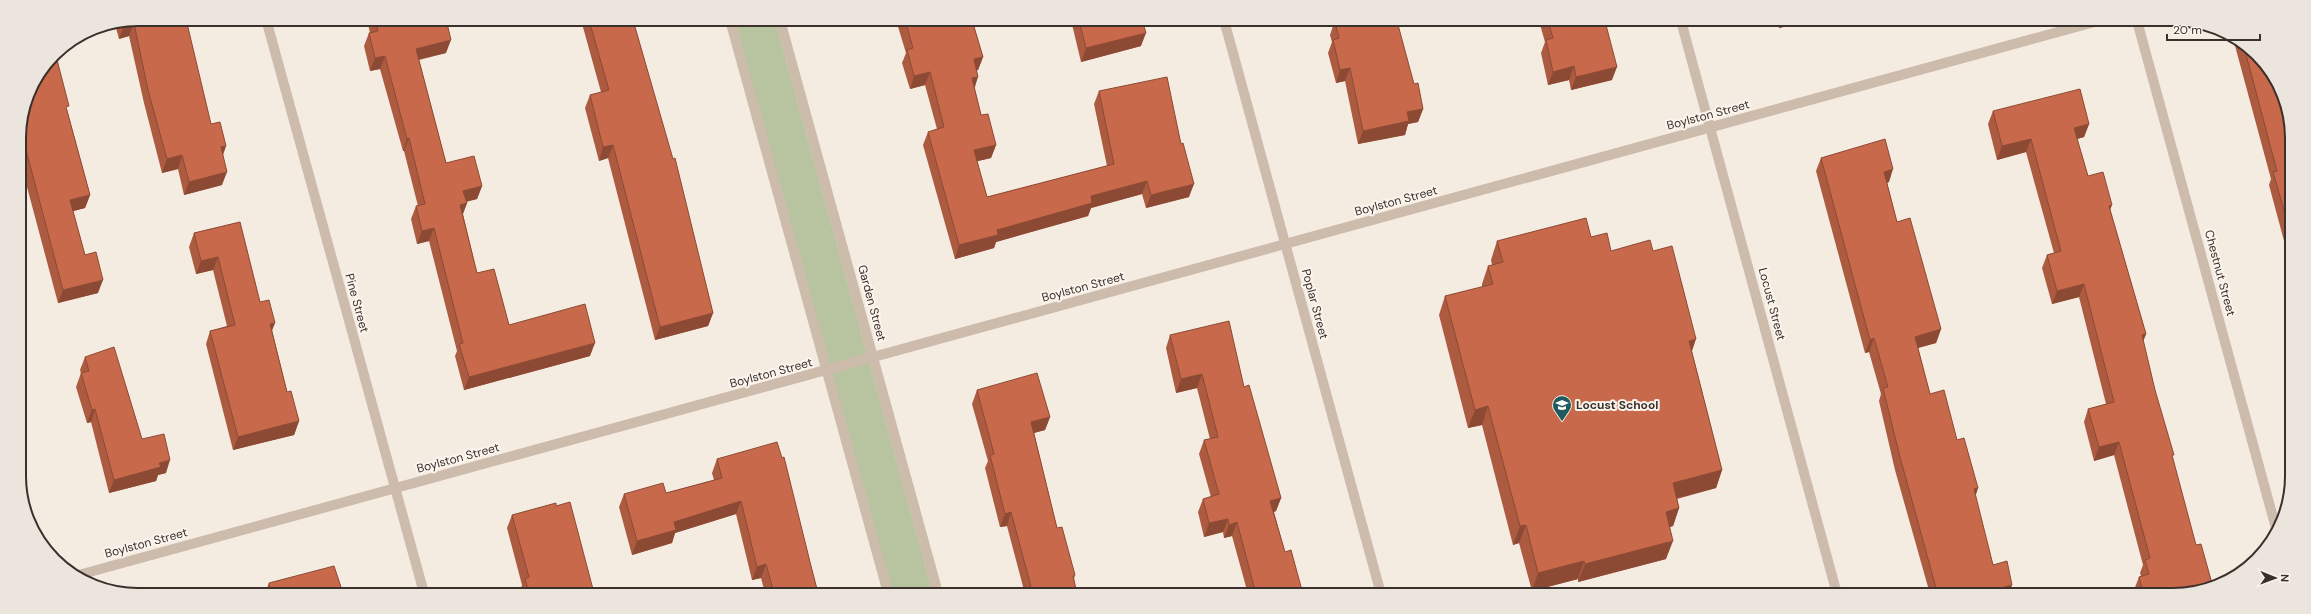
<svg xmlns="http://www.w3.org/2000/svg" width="2311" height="614" font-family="'DM Sans',sans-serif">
	<rect width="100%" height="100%" fill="#f4ebe1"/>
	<!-- green -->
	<polygon fill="#b8c4a0" points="734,20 775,20 933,593 891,593"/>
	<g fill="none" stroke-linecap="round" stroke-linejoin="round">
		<!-- minor -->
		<g stroke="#cdbbac" stroke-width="10">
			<polyline points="266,19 424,593"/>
			<polyline points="730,20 888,593"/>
			<polyline points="780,20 938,593"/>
			<polyline points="1224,20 1381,594"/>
			<polyline points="1681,21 1837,594"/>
			<polyline points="2137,21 2277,532"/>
			<polyline points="75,576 2098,21"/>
		</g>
	</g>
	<!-- wall -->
	<g fill="#ac5a40">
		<polygon points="138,19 226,146 223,155 222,185 184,195 178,169 162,173 144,103 129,36 119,39 115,24"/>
		<polygon points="367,19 446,19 446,53 419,60 446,163 482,186 477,199 466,202 467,203 463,214 477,273 509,325 590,356 464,390 455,356 457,351 429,241 417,244 411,219 416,206 418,206 404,151 403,151 380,69 370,71 364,46 369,33 370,33"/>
		<polygon points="581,20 633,20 713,313 708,326 655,340 608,158 599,161 585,108 590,95 601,92"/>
		<polygon points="896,20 972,20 983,57 978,70 977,70 974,87 981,115 996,145 991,158 977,161 987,197 1107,166 1094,104 1099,91 1189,197 1146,208 1142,194 1091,208 1088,216 996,242 994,248 955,259 923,145 928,132 937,129 925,85 910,89 902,63 906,53"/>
		<polygon points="1071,20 1142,20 1141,46 1081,62"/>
		<polygon points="1333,20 1371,20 1373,27 1414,84 1423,109 1418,122 1408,124 1405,135 1358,144 1345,81 1336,83 1328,53 1332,42 1330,35 1334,23"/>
		<polygon points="1539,21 1603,21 1612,80 1571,90 1569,80 1548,85 1541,53 1545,42"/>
		<polygon points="1777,21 1809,21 1779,28"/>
		<polygon points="2236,38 2257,54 2290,115 2290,253 2289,251 2287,252 2269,185 2271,179 2234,42"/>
		<polygon points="28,92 67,110 90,195 85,208 73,211 85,255 98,293 58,303 19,157 19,131"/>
		<polygon points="1993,111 2089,124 2084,137 2077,139 2088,176 2110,210 2146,334 2143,341 2155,390 2173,458 2180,595 2136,595 2134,590 2139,577 2141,576 2140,573 2143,565 2114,455 2094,461 2084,422 2088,409 2106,404 2079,297 2052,304 2042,268 2047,255 2054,253 2026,152 1997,160 1988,124"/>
		<polygon points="1821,158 1889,182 1887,183 1897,222 1941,329 1936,343 1918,348 1930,394 1957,440 1978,488 1975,496 1993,565 2009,595 1930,594 1895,470 1879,401 1881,394 1869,352 1865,353 1816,171"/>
		<polygon points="240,222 260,302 272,330 287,392 299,421 294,435 233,450 206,344 210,331 227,326 213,270 196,274 189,247 194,233"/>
		<polygon points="1591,237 1611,251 1653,251 1692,352 1722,470 1716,488 1677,499 1679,508 1673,526 1670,527 1666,559 1578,582 1578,579 1532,591 1519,543 1513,545 1482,425 1468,428 1439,315 1445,296 1482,287 1482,284 1488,266 1492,265 1491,260 1497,241"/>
		<polygon points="1170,335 1244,387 1281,498 1276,511 1274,512 1285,552 1303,594 1248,594 1232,536 1224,538 1223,532 1204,537 1198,512 1203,499 1211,497 1199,454 1204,440 1210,439 1197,388 1176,393 1166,348"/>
		<polygon points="85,357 166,473 158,475 156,481 109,493 91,422 87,423 76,387 81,373 80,370"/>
		<polygon points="977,390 1050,417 1045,430 1034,433 1057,528 1075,575 1074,579 1077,594 1025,594 1007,526 1000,527 985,468 988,461 972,404"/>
		<polygon points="717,459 811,566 818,593 765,593 761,578 752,580 736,514 675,533 672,543 632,555 619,507 624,494 666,493 714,480 712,473"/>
		<polygon points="556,506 594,593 520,593 520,592 522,585 507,528 512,515"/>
		<polygon points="269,583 343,593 265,593"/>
	</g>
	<!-- shaded-wall -->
	<g fill="#8c4a34">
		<polygon points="1782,21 1809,21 1779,28"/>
		<polygon points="134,23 129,36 119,39 124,26"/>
		<polygon points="1146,33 1141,46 1081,62 1086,48"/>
		<polygon points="451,40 446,53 411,61 416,49"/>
		<polygon points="385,56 380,69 370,71 375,58"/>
		<polygon points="983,57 978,70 969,72 974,59"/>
		<polygon points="1574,66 1569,80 1548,85 1553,72"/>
		<polygon points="1617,67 1612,80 1571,90 1576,77"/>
		<polygon points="1350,68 1345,81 1336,83 1340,70"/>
		<polygon points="930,72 925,85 910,89 914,76"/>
		<polygon points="978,77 974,90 972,78"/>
		<polygon points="1423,109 1418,122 1408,124 1405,135 1358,144 1363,131 1407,112"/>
		<polygon points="2089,124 2084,137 2070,141 2074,128"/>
		<polygon points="409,138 404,151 403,151 407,139"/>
		<polygon points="2031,139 2026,152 1997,160 2002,146"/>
		<polygon points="613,145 608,158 599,161 603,147"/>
		<polygon points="996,145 991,158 970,163 974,150"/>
		<polygon points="226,146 221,159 221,147"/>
		<polygon points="182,155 178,169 162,173 167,159"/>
		<polygon points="1893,169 1889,182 1879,185 1884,172"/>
		<polygon points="227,172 222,185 184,195 189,182"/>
		<polygon points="1147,181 1142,194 1091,208 1088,216 996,242 994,248 955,259 959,245 997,230 1091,196"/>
		<polygon points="1194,184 1189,197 1146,208 1151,195"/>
		<polygon points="482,186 477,199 459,203 463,191"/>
		<polygon points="90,195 85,208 66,213 70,200"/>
		<polygon points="467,203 462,216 460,205"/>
		<polygon points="2112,205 2107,218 2109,206"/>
		<polygon points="434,228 429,241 417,244 422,231"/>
		<polygon points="2290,245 2290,250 2289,251 2287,252"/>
		<polygon points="218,257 213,270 196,274 201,261"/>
		<polygon points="103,280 98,293 58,303 63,290"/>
		<polygon points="2084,284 2079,297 2052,304 2057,291"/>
		<polygon points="713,313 708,326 655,340 660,327"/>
		<polygon points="275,323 270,336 270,324"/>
		<polygon points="1941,329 1936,343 1910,350 1915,337"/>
		<polygon points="2146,334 2141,347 2142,335"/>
		<polygon points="1874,338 1869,352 1865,353 1870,340"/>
		<polygon points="1696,339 1690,357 1689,341"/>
		<polygon points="595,343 590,356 464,390 469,377"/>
		<polygon points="1202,374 1197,388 1176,393 1181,379"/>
		<polygon points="1488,406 1482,425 1468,428 1475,410"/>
		<polygon points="95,409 91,422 87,423 92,410"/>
		<polygon points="1050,417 1045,430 1026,435 1031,422"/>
		<polygon points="299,421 294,435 233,450 238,437"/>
		<polygon points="2119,442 2114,455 2094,461 2099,447"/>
		<polygon points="170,460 166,473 158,475 156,481 109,493 114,480 159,463"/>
		<polygon points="1722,470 1716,488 1666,501 1673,483"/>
		<polygon points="1978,488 1974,501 1974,489"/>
		<polygon points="1281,498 1276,511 1266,514 1270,501"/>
		<polygon points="741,501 736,514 675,533 672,543 632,555 637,541 674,522"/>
		<polygon points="1679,508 1673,526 1659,530 1666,512"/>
		<polygon points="1011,512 1007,526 1000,527 1005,514"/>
		<polygon points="1228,519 1223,532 1204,537 1209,523"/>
		<polygon points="1237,522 1232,536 1224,538 1229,525"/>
		<polygon points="1526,525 1519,543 1513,545 1520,526"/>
		<polygon points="1673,541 1666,559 1578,582 1585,564"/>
		<polygon points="1584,561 1578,579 1532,591 1538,573"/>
		<polygon points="766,564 761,578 752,580 757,567"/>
		<polygon points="2012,585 2009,595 2002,595 2004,587"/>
	</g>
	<!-- building -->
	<g fill="#c8694b" stroke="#8c4a34">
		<polygon points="138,19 186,19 211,124 220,122 226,146 221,147 227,172 189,182 182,155 167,159 148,90 134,23 124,26 123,22"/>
		<polygon points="375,19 446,19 451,40 416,49 446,163 474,156 482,186 463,191 467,203 460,205 477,273 494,269 509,325 585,304 595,343 469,377 459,344 463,343 434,228 422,231 416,206 425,204 409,138 407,139 385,56 375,58 369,33 378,31"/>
		<polygon points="589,20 633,20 673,159 675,158 713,313 660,327 613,145 603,147 590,95 609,90"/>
		<polygon points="905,20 972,20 983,57 974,59 978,77 972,78 981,115 988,114 996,145 974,150 987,197 1114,164 1099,91 1167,77 1181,144 1183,143 1194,184 1151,195 1147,181 1091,196 1092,203 997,230 998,235 959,245 928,132 944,127 930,72 914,76 907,50 913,48"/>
		<polygon points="1079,20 1142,20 1146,33 1086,48"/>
		<polygon points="1340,20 1371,20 1373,27 1397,21 1414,84 1418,83 1423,109 1407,112 1409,121 1363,131 1350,68 1340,70 1333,40 1339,38 1335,22"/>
		<polygon points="1548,21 1603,21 1605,26 1606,25 1617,67 1576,77 1574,66 1553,72 1546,40 1553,38"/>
		<polygon points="2243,43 2257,54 2280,85 2290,115 2290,231 2273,172 2277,171"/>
		<polygon points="56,56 69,106 66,107 90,195 70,200 85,255 96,252 103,280 63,290 20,127 28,92 52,58"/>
		<polygon points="2080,89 2089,124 2074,128 2088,176 2103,172 2112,205 2109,206 2146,334 2142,335 2155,390 2174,455 2172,455 2196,545 2201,544 2213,587 2180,595 2144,595 2139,577 2149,574 2145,560 2150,558 2119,442 2099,447 2088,409 2114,402 2084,284 2057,291 2047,255 2061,251 2031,139 2002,146 1993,111"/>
		<polygon points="1885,139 1893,169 1884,172 1897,222 1910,218 1941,329 1915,337 1930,394 1944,390 1957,440 1964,438 1978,488 1974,489 1993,565 2007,561 2012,585 2004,587 2006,595 1938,595 1900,457 1883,388 1888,387 1874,338 1870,340 1821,158"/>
		<polygon points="1586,218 1591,237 1607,233 1611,251 1650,240 1653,251 1672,246 1696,339 1689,341 1722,470 1673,483 1679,508 1666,512 1673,541 1585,564 1584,561 1538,573 1526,525 1520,526 1488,406 1475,410 1445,296 1493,284 1488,266 1503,262 1497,241"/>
		<polygon points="240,222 260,302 269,300 275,323 270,324 287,392 291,391 299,421 238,437 210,331 235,325 218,257 201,261 194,233"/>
		<polygon points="1229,321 1244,387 1249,385 1281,498 1270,501 1285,552 1291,550 1303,594 1256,594 1237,522 1229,525 1228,519 1209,523 1203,499 1219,494 1204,440 1218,437 1202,374 1181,379 1170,335"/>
		<polygon points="114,347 142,439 164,434 170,460 159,463 161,467 114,480 95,409 92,410 81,373 89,371 85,357"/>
		<polygon points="1037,373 1050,417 1031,422 1057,528 1062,527 1075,575 1073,576 1077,594 1033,594 1011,512 1005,514 990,455 994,454 977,390"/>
		<polygon points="777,442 782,458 784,457 811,566 818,593 774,593 766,564 757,567 741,501 674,522 676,530 637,541 624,494 663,483 666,493 722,478 717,459"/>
		<polygon points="570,502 594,593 529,593 525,579 529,577 512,515 556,503 556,506"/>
		<polygon points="334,566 343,593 271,593 269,583"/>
	</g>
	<!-- icons -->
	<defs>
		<symbol id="school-pin" viewBox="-11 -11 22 30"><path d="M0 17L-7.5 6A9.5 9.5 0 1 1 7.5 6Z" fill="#1f5a5e" stroke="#fbf5ee"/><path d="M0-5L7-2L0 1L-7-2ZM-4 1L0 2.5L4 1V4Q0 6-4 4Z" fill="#fff"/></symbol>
	</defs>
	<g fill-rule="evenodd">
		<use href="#school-pin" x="1551" y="394" width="22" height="30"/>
	</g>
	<g text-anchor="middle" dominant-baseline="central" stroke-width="4" stroke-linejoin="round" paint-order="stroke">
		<!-- street labels -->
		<g font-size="12" fill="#3b302b" stroke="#fbf5ee">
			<text transform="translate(1708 115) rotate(-15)">Boylston Street</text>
			<text transform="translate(1396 201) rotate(-15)">Boylston Street</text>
			<text transform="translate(2220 273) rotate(75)">Chestnut Street</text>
			<text transform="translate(1083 287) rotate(-15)">Boylston Street</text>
			<text transform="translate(357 303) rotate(75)">Pine Street</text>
			<text transform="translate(872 303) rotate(75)">Garden Street</text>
			<text transform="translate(1315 304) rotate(75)">Poplar Street</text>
			<text transform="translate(1772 304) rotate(75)">Locust Street</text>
			<text transform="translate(771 373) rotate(-15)">Boylston Street</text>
			<text transform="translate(458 458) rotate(-15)">Boylston Street</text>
			<text transform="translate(146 543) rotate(-15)">Boylston Street</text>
		</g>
		<!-- poi labels -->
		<g font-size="12" font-weight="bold" fill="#3b302b" stroke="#fbf5ee" text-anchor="start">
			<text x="1576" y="405">Locust School</text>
		</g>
	</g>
	<!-- crop -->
	<path d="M0 0H2311V614H0ZM138 26H2173A112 112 0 0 1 2285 138V476A112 112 0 0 1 2173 588H138A112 112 0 0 1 26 476V138A112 112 0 0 1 138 26Z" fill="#ece5de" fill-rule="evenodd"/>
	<path fill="none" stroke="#3b302b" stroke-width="2" d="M138 26H2173A112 112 0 0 1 2285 138V476A112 112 0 0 1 2173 588H138A112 112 0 0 1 26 476V138A112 112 0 0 1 138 26Z"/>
	<!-- north arrow -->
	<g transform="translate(2275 578) rotate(91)" stroke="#fbf5ee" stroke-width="3" paint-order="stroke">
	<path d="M0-3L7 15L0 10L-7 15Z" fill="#3b302b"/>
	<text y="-6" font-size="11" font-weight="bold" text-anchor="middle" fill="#3b302b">N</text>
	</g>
	<!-- scale -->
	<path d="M2167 34v6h93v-6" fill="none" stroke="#3b302b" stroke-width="2"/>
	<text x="2173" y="34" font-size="12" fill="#3b302b" stroke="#fbf5ee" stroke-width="3" paint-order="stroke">20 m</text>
</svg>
